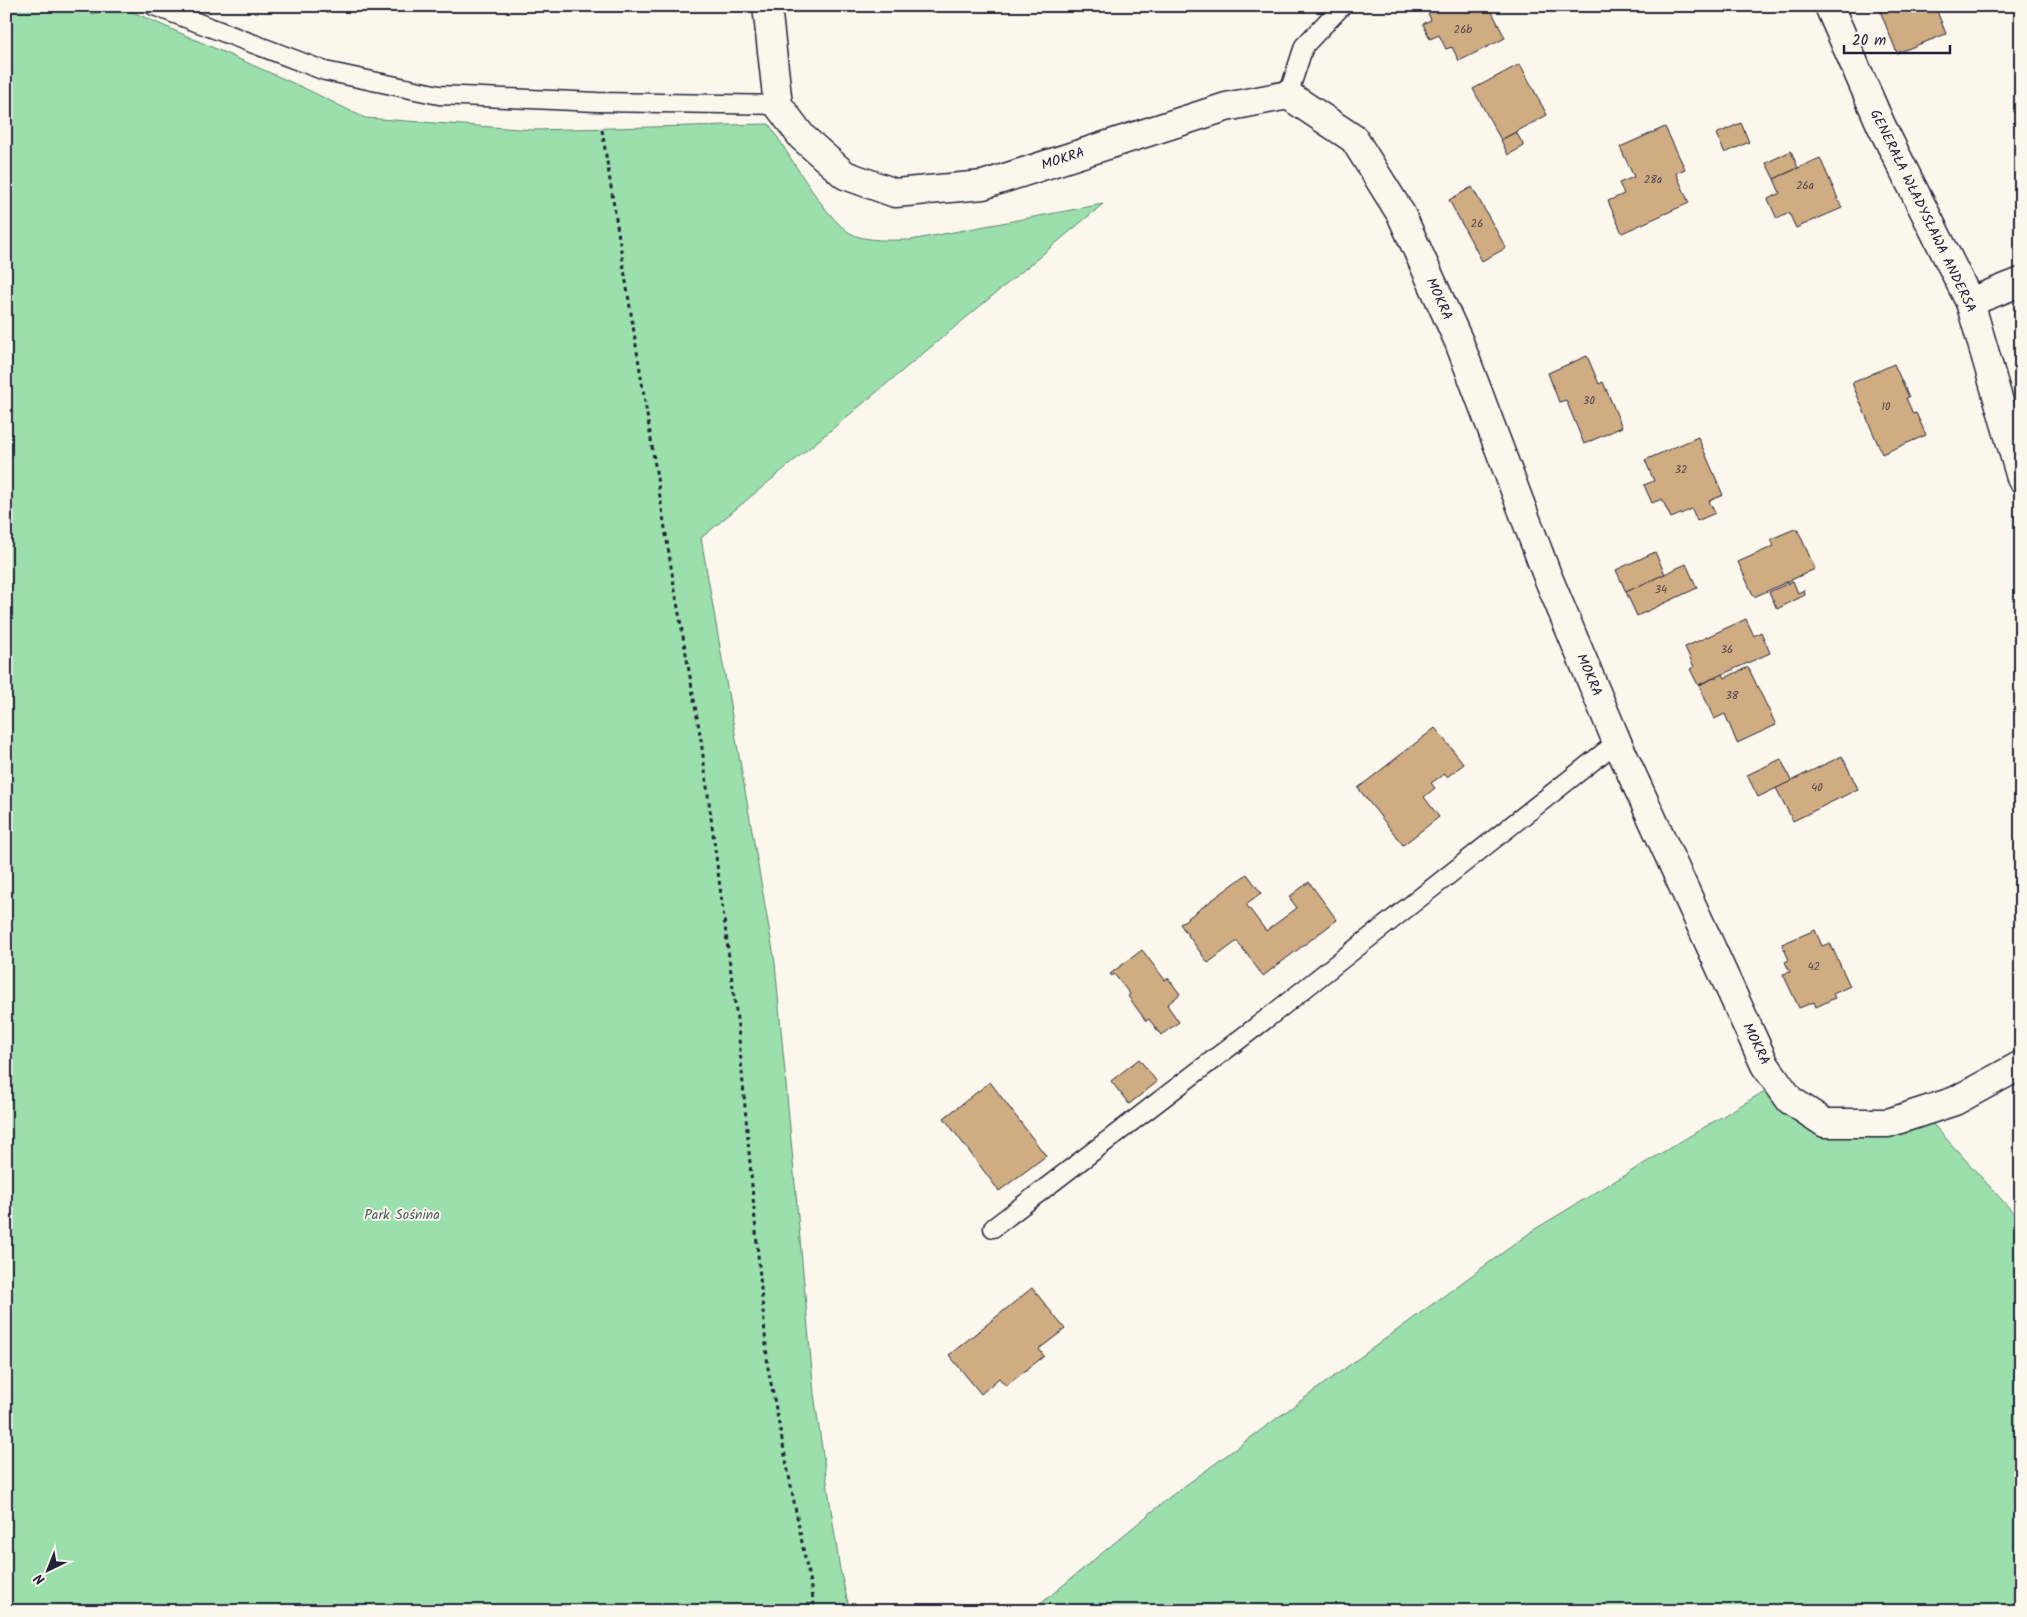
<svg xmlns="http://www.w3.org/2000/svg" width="2027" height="1617" font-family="Kalam,sans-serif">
	<rect width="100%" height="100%" fill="#fbf7ec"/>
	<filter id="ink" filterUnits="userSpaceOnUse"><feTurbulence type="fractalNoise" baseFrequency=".02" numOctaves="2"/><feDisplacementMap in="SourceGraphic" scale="10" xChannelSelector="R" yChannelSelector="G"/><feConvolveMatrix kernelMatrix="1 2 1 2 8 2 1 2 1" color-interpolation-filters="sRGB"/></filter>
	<g filter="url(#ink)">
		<!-- green -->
		<g fill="#9be0ac" stroke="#5e8174">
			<path d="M6,6H75L94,14L119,6L302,87L365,118L533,130L769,124C787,151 824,217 850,233C864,242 894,240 911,240L1103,204L701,538L775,963L814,1394L840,1570L850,1611H6Z"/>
			<polygon points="1778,1083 1825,1123 1922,1112 2021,1221 2021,1611 1032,1611 1171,1496 1535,1229"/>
		</g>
		<!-- building -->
		<g fill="#d0ac82" stroke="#22223b">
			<polygon points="1425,6 1489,6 1505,38 1459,61 1452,47 1446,49 1439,35 1430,39 1423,24 1431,20"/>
			<polygon points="1878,6 1935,6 1946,34 1897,53"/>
			<polygon points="1520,64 1547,115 1501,140 1473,89"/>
			<polygon points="1741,123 1749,142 1725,153 1716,134"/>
			<polygon points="1665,127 1685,169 1676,173 1689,203 1622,233 1608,201 1624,194 1619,183 1634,177 1620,147"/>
			<polygon points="1516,132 1524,146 1508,155 1501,140"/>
			<polygon points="1791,151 1798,168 1774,179 1766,163"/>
			<polygon points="1820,158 1842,208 1796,228 1789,213 1777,219 1768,199 1780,193 1774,179"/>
			<polygon points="1472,187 1506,248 1482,261 1449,200"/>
			<polygon points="1587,356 1599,384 1603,382 1622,427 1584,444 1566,400 1559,402 1548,373"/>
			<polygon points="1894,364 1909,397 1906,398 1913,414 1916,413 1926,435 1882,454 1852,383"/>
			<polygon points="1698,437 1723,495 1709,501 1715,513 1697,521 1692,509 1671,518 1662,499 1652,503 1644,485 1654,481 1645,460"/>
			<polygon points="1797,528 1815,569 1754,597 1738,562 1774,546 1771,539"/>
			<polygon points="1655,552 1665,574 1626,592 1616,570"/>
			<polygon points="1686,564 1697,588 1637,616 1626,592"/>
			<polygon points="1793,581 1798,593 1804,590 1805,595 1777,609 1769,592"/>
			<polygon points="1746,619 1754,636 1761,632 1770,653 1698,685 1690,669 1694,667 1685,647"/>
			<polygon points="1748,667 1776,725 1737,743 1725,714 1714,719 1699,685 1723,674 1725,678"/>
			<polygon points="1435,728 1464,764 1447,777 1444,774 1431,783 1435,788 1424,797 1439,817 1403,845 1358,788"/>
			<polygon points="1842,756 1858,789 1793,821 1776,788"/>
			<polygon points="1781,759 1791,781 1758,797 1747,775"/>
			<polygon points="1247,874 1261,893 1246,904 1266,931 1297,908 1289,897 1309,882 1337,920 1263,976 1237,941 1208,963 1180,924"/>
			<polygon points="1815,930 1822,946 1830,943 1850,986 1833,994 1835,998 1816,1007 1814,1002 1799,1008 1783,974 1790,972 1785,962 1789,960 1782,944"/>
			<polygon points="1142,950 1165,980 1168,978 1180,994 1167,1005 1179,1022 1161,1035 1149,1019 1146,1021 1128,996 1130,994 1114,974 1112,976 1110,974"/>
			<polygon points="1139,1059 1157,1082 1129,1104 1111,1081"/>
			<polygon points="990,1082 1046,1156 999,1191 944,1118"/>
			<polygon points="1032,1288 1065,1329 1039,1349 1044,1356 1006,1386 999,1378 981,1394 949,1355"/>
		</g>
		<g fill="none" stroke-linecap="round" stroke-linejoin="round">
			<defs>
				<g id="lane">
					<polyline points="154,6 325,71 439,95 597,102 778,105"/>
					<polyline points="1288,95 1304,46 1342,6"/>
					<polyline points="993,1228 1274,1013 1617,742"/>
				</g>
				<g id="street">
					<polyline points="767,6 778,105 802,137 845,175 895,193 983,185 1226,107 1288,95 1354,139 1401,214 1459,342 1547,575 1617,742 1765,1065 1790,1100 1825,1123 1888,1123 1955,1101 2021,1065"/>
					<polyline points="1829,6 1881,125 1970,302 2021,478"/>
					<polyline points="1970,302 2021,282"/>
				</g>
			</defs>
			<!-- lane casing -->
			<use href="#lane" stroke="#22223b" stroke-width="21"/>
			<!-- street casing -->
			<use href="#street" stroke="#22223b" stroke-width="31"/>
			<!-- path -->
			<polyline stroke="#22223b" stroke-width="3" stroke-dasharray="4 4" stroke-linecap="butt" points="602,130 673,579 701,740 738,1027 768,1368 814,1604 790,1611"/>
			<!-- lane -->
			<use href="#lane" stroke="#fbf7ec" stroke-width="18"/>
			<!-- street -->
			<use href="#street" stroke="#fbf7ec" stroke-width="28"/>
		</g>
	</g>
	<g text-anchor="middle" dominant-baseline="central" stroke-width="4" stroke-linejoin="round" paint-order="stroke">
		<!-- number labels -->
		<g font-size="11" fill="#4e444d">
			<text x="1463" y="30">26b</text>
			<text x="1653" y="180">28a</text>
			<text x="1805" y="186">26a</text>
			<text x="1477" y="224">26</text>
			<text x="1589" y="401">30</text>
			<text x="1886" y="407">10</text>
			<text x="1681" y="470">32</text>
			<text x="1661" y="590">34</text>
			<text x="1727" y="650">36</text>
			<text x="1732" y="696">38</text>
			<text x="1817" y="788">40</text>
			<text x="1814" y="967">42</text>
		</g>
		<!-- street labels -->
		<g font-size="14" fill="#22223b" stroke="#fbf7ec">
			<text transform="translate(1063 159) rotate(-18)">MOKRA</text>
			<text transform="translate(1923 211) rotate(64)">GENERAŁA WŁADYSŁAWA ANDERSA</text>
			<text transform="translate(1439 299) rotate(66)">MOKRA</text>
			<text transform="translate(1589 675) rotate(67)">MOKRA</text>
			<text transform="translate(1756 1044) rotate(64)">MOKRA</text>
		</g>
		<!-- park labels -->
		<g font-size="14" fill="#465b5d" stroke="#fbf7ec">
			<text x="402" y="1215">Park Sośnina</text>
		</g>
	</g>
	<!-- margin -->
	<rect width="2027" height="1617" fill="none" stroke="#fbf7ec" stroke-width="25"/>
	<rect x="12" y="12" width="2002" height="1592" fill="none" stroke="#22223b" stroke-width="2" filter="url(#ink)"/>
	<!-- north arrow -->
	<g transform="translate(48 1570) rotate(223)" stroke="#fbf7ec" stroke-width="4" paint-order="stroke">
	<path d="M0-4L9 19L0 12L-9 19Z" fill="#22223b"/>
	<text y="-8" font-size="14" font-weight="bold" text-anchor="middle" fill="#22223b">N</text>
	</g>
	<!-- scale -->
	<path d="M1844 45v8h106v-8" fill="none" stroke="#22223b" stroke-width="2.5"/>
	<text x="1852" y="45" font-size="15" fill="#22223b" stroke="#fbf7ec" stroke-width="4" paint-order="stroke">20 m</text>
</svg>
